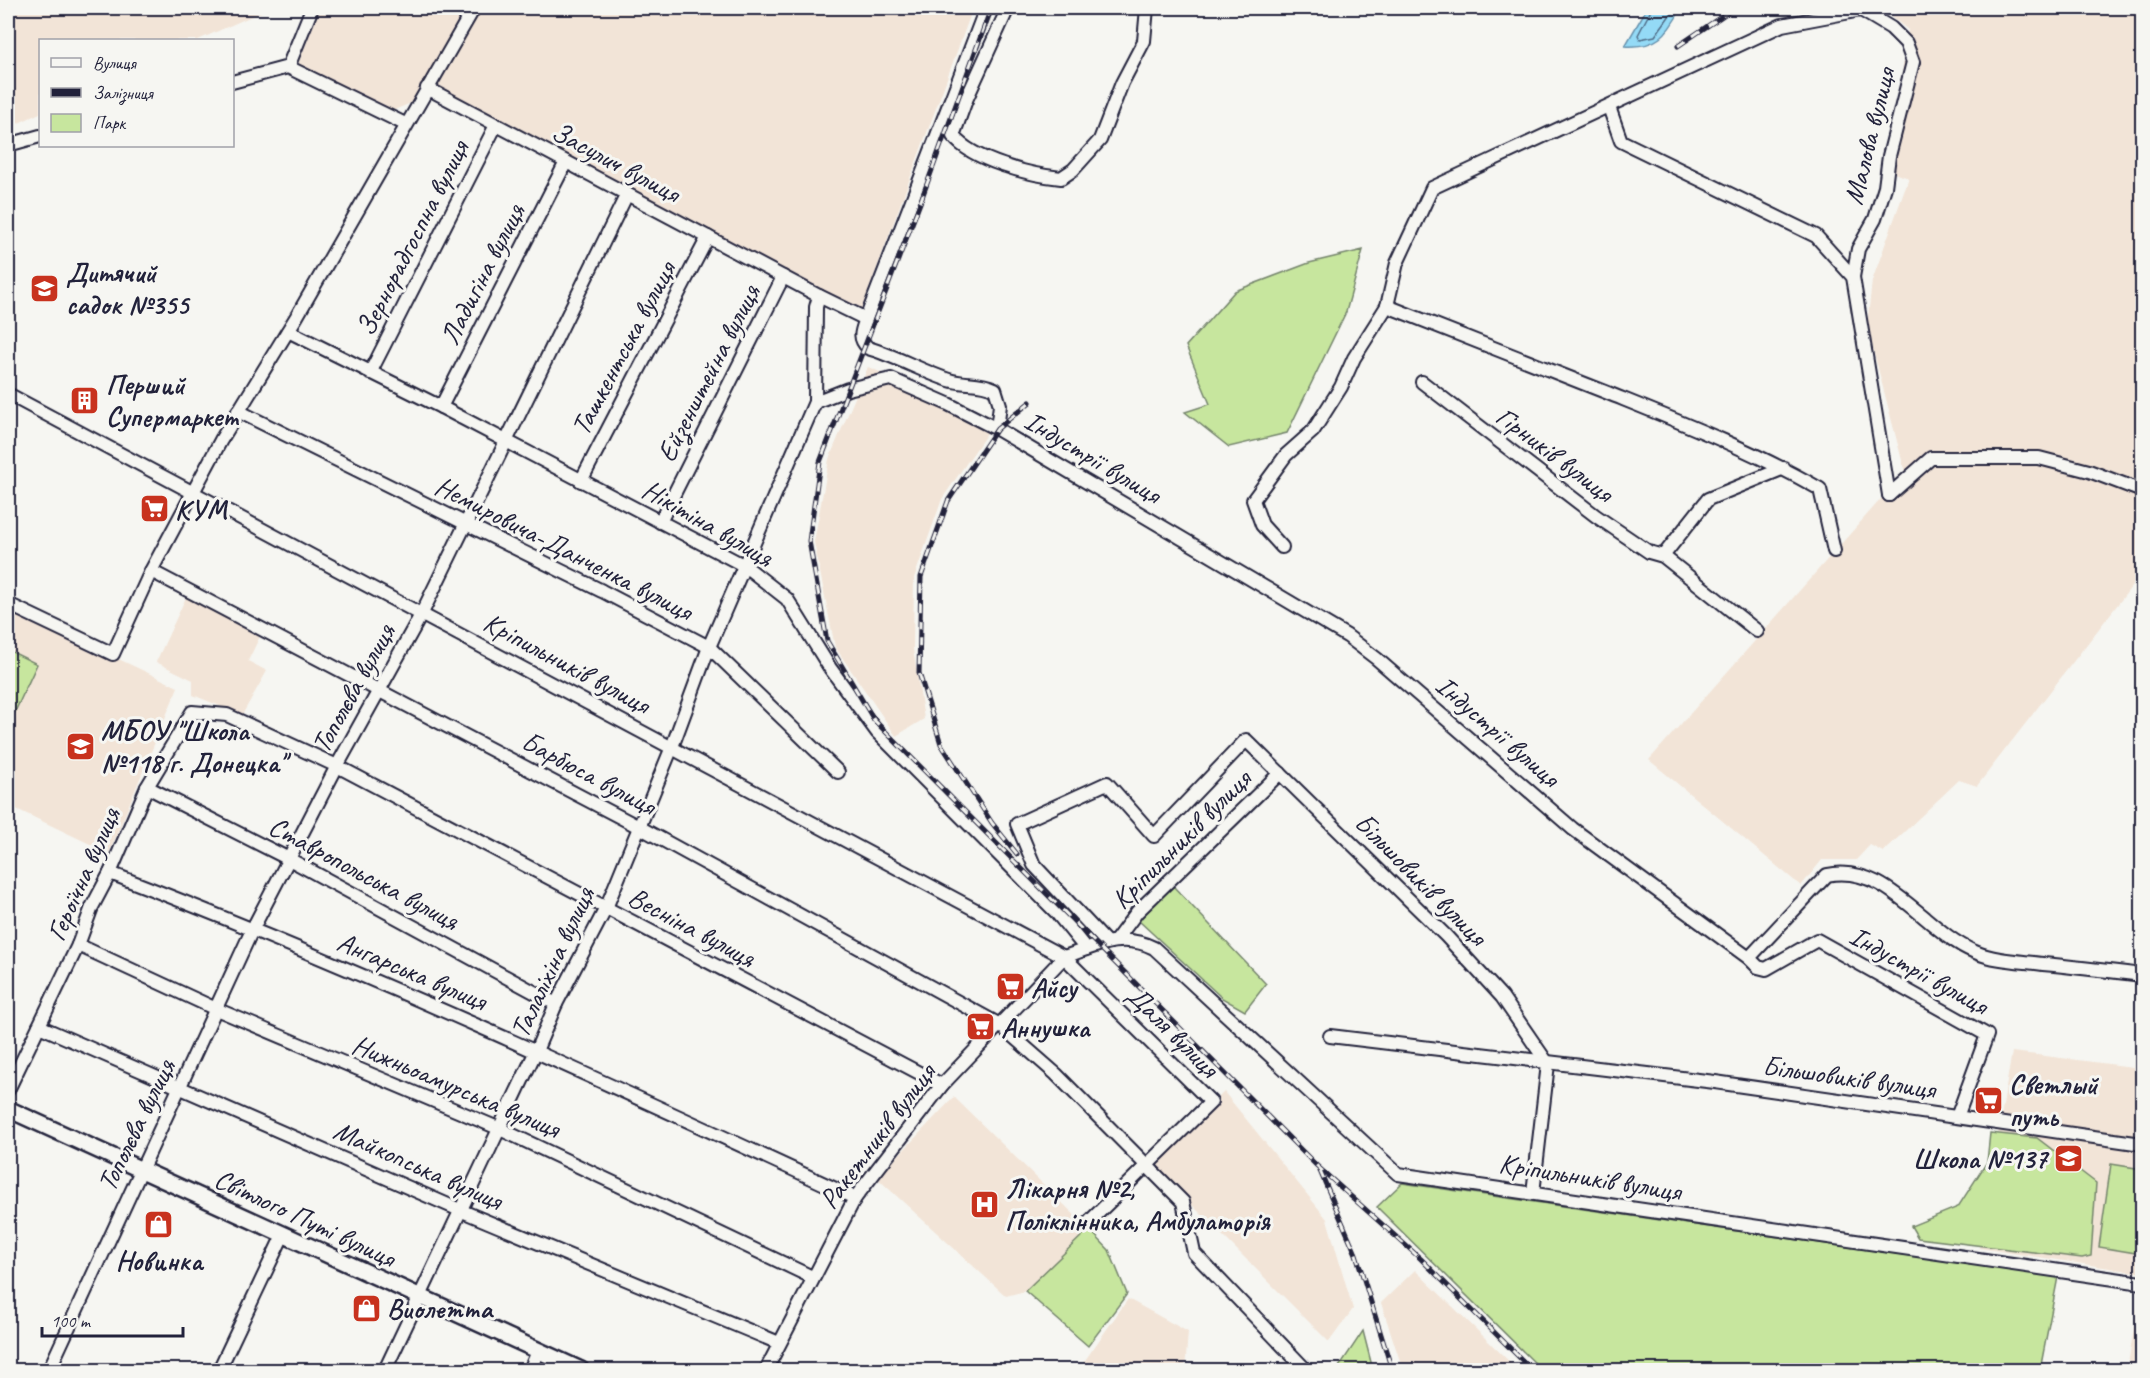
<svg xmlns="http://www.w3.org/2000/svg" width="2150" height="1378" font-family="Caveat,sans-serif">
	<rect width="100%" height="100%" fill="#f6f6f2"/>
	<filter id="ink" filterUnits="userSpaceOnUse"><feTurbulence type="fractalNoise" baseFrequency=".0167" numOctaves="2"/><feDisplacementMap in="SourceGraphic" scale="12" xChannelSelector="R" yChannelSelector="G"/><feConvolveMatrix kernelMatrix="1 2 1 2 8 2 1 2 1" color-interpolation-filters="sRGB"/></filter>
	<g filter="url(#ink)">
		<!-- built -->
		<g fill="#f2e4d7">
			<polygon points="8,8 270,8 198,40 40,40 40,113 8,128"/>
			<polygon points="320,8 973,8 861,311 444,89 392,111 298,64"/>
			<polygon points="1881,8 2142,8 2142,573 1977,786 1959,780 1883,852 1870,845 1856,860 1822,860 1801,886 1649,760 1905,472 1867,326 1872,281 1909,178 1888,171 1908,30"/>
			<polygon points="868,367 996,420 942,499 914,578 913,649 924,719 896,736 835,647 814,542 829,459"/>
			<polygon points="188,593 262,632 248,661 267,671 242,715 193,695 193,680 156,662"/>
			<polygon points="8,607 178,687 109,853 8,805"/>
			<polygon points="2138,1023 2142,1023 2142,1273 1979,1248 2012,1052 2133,1067"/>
			<polygon points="1224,1092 1327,1219 1353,1309 1329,1342 1151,1164"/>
			<polygon points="954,1097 1089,1229 1025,1291 1006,1296 877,1178"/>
			<polygon points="1415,1270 1518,1370 1403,1370 1381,1303"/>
			<polygon points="2140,1292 2142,1292 2142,1370 2127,1370"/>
			<polygon points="1128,1299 1188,1332 1185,1370 1087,1370 1081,1366"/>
		</g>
		<!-- green -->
		<g fill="#c7e69e" stroke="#74846c" stroke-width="1.5">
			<polygon points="1363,250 1346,312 1287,433 1229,447 1185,412 1210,404 1186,346 1235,291 1309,263"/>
			<polygon points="8,650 37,664 8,727"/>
			<polygon points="1173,886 1266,984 1245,1011 1222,998 1138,920"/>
			<polygon points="1990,1133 2037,1138 2096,1183 2091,1256 2082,1258 1918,1238 1911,1226 1958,1207 1987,1162"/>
			<polygon points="2111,1164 2142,1169 2142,1254 2099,1247"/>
			<polygon points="1402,1183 2058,1277 2040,1370 1542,1370 1377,1207"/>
			<polygon points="1089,1229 1109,1250 1127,1294 1088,1346 1025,1291"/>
			<polygon points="1363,1331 1373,1370 1337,1370"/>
		</g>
		<!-- water -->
		<path fill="#94daf6" stroke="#6690ab" stroke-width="1.5" d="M1647,8L1681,9C1667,35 1657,48 1625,46Z"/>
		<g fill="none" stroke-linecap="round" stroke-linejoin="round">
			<!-- shore -->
			<polyline stroke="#506c86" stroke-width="1.5" points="1652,8 1638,35 1640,39 1655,36 1675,8"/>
			<defs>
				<g id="minor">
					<path d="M1008,8L966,100L953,136C973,161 1031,175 1061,178L1073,170L1100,140L1122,83L1144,41L1147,8"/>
					<polyline points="288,67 312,8"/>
					<polyline points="232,82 288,67 405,124"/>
					<polyline points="950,102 986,8"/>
					<polyline points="1609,107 1621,141 1816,236 1853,277 1889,495"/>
					<polyline points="8,145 40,136"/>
					<polyline points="819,296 866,319 950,102 966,100"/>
					<path d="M1387,306C1460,335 1534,364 1608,393C1680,422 1752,450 1820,489L1834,551"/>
					<path d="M866,319C861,332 858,338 868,348C896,356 921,371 949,380C964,385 979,381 995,389L1000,405L997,429"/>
					<polyline points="288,331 441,407 745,566 787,599 830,668 877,732 1056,912 1086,949"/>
					<polyline points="370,373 496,125"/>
					<polyline points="1422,382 1596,516 1649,552 1663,556 1757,631"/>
					<path d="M8,394L1064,957C1096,946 1122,932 1154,948L1398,1174L2142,1283"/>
					<polyline points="815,402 848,389 891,379 948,404 997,429 1347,636 1377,659 1573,829 1749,958 1758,967 1766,969 1817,940 1987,1035 1957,1117"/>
					<polyline points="441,407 566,162"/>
					<polyline points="238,411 602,591 709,647 838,772"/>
					<polyline points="581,481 708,237"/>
					<polyline points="1889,495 1931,458 2039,458 2089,471 2142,491"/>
					<polyline points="660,522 783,277"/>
					<polyline points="1282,547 1262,525 1253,500 1286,455 1313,431 1341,387 1354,358 1387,306 1397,263 1432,188 1782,25 1861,10 1891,28 1906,43 1913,62 1889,156 1885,187 1875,219 1858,249 1853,277"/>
					<polyline points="1663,556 1708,499 1784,468"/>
					<polyline points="151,571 639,827 1000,1025 1056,1074 1183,1202 1194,1253 1306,1370"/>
					<polyline points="8,604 113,654 151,571 221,440 297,316 474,8"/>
					<polyline points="147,787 289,859 556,1004"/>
					<path d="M110,873C363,970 609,1084 855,1198"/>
					<polyline points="1117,939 1137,912 1280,773"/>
					<polyline points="1106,942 1034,865 1017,824 1107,783 1154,836 1246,740 1446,936 1502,997 1548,1064 1533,1193"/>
					<polyline points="78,945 216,1009 498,1128 812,1277"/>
					<path d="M1749,958L1827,875C1887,862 1924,931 1975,952C1996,961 2020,961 2043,964C2076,967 2109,971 2142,975"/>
					<polyline points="39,1026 462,1211 779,1343"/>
					<polyline points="1330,1036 1715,1082 2142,1144"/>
					<polyline points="8,1090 78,945 92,907 110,873 147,787 192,712 227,715 337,766 942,1085"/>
					<polyline points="49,1370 253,928 337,766 422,613 627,194"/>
					<polyline points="219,1370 283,1235"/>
					<polyline points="385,1370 536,1051 556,1004 606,908 672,747 709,647 815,402 816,307 819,296 427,88"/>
					<polyline points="530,1370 538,1351"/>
					<polyline points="766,1370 855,1198 942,1085 1064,957 1211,1102 1089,1222"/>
				</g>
				<polyline id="major" points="8,1109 581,1370"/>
			</defs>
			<!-- minor casing -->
			<use href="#minor" stroke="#22223b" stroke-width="16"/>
			<!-- major casing -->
			<use href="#major" stroke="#22223b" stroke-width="20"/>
			<!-- minor -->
			<use href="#minor" stroke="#f6f6f2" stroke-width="12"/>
			<!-- major -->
			<use href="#major" stroke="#f6f6f2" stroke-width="15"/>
			<defs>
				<g id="rail">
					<polyline points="991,8 920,203 820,462 809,541 827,641 874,720 1317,1166 1421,1259 1532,1370"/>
					<polyline points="1678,46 1734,8"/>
					<polyline points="1017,854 992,823 941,744 919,673 921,577 948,501 997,429 1030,402"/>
					<polyline points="1320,1171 1356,1254 1392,1370"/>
				</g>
			</defs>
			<!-- rail casing -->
			<use href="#rail" stroke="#22223b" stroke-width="5"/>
			<!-- rail -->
			<use href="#rail" stroke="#f6f6f2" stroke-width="3" stroke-dasharray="9" stroke-linecap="butt"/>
		</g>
	</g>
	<!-- icons -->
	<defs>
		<symbol id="school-square" viewBox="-11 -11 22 22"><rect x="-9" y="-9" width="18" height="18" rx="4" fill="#c8321e" stroke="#f6f6f2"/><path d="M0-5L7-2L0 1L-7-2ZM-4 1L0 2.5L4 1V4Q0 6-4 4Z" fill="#fff"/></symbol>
		<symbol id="building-square" viewBox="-11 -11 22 22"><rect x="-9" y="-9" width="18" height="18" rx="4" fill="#c8321e" stroke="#f6f6f2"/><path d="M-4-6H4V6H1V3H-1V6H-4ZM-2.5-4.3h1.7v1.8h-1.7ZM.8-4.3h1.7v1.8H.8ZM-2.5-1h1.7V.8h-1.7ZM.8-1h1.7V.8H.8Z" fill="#fff"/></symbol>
		<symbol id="supermarket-square" viewBox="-11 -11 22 22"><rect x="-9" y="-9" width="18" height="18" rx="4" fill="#c8321e" stroke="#f6f6f2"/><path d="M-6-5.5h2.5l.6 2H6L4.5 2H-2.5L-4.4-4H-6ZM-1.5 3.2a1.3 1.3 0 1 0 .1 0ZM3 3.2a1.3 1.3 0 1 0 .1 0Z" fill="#fff"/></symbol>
		<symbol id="hospital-square" viewBox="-11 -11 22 22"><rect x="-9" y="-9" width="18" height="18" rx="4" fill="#c8321e" stroke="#f6f6f2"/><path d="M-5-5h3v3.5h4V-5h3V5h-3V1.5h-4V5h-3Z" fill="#fff"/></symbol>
		<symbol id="shop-square" viewBox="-11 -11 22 22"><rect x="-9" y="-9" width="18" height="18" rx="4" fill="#c8321e" stroke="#f6f6f2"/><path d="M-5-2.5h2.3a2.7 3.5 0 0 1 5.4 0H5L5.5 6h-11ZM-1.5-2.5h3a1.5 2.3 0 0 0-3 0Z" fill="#fff"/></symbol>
	</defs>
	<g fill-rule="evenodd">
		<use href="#school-square" x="28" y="272" width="33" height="33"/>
		<use href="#building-square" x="68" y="384" width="33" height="33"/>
		<use href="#supermarket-square" x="138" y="492" width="33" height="33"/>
		<use href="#school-square" x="64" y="730" width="33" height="33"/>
		<use href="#supermarket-square" x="994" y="970" width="33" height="33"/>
		<use href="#supermarket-square" x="964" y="1010" width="33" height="33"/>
		<use href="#supermarket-square" x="1972" y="1084" width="33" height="33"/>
		<use href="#school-square" x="2052" y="1142" width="33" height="33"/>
		<use href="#hospital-square" x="968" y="1188" width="33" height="33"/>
		<use href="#shop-square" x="142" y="1208" width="33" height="33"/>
		<use href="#shop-square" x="350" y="1292" width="33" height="33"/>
	</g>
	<g text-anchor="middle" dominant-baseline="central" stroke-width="6" stroke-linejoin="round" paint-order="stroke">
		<!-- street labels -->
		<g font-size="28" fill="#22223b" stroke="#f6f6f2">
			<text transform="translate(1869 136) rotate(-76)">Малова вулиця</text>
			<text transform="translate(616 162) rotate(28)">Засулич вулиця</text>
			<text transform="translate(412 238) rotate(-63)">Зернорадгоспна вулиця</text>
			<text transform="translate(482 274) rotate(-63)">Ладигіна вулиця</text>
			<text transform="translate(623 348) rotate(-62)">Ташкентська вулиця</text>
			<text transform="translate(708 373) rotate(-63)">Ейзенштейна вулиця</text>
			<text transform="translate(1555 454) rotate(37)">Гірників вулиця</text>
			<text transform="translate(1093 457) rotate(31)">Індустрії вулиця</text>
			<text transform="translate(708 523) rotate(30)">Нікітіна вулиця</text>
			<text transform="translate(564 548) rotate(27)">Немировича-Данченка вулиця</text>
			<text transform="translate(567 663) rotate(28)">Кріпильників вулиця</text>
			<text transform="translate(353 688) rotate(-61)">Тополєва вулиця</text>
			<text transform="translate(1498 731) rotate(41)">Індустрії вулиця</text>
			<text transform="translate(589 773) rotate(28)">Барбюса вулиця</text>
			<text transform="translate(1181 839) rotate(-45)">Кріпильників вулиця</text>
			<text transform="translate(364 873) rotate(28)">Ставропольська вулиця</text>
			<text transform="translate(83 874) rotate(-66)">Героїчна вулиця</text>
			<text transform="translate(1421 879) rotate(45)">Більшовиків вулиця</text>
			<text transform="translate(692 927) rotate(28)">Весніна вулиця</text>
			<text transform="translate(552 962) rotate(-65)">Талаліхіна вулиця</text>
			<text transform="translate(1919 970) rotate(29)">Індустрії вулиця</text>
			<text transform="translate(412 971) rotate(23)">Ангарська вулиця</text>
			<text transform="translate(1173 1031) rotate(45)">Даля вулиця</text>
			<text transform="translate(1849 1077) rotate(8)">Більшовиків вулиця</text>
			<text transform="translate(456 1086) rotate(23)">Нижньоамурська вулиця</text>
			<text transform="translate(136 1125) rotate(-64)">Тополєва вулиця</text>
			<text transform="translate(877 1136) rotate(-53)">Ракетників вулиця</text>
			<text transform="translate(418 1165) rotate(24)">Майкопська вулиця</text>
			<text transform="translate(1590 1177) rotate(9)">Кріпильників вулиця</text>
			<text transform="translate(305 1218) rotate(25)">Світлого Путі вулиця</text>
		</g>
		<!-- poi labels -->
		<g font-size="28" font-weight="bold" fill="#22223b" stroke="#f6f6f2" text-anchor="start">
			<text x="66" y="272">Дитячий<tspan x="66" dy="32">садок №355</tspan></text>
			<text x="106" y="384">Перший<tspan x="106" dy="32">Супермаркет</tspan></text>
			<text x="175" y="509">КУМ</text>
			<text x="101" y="730">МБОУ "Школа<tspan x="101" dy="32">№118 г. Донецка"</tspan></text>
			<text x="1031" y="987">Айсу</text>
			<text x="1001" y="1027">Аннушка</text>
			<text x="2009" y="1084">Светлый<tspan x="2009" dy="32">путь</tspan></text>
			<text x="2047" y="1158" text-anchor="end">Школа №137</text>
			<text x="1005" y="1188">Лікарня №2,<tspan x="1005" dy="32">Поліклінника, Амбулаторія</tspan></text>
			<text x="159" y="1260" text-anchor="middle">Новинка</text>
			<text x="387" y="1308">Виолетта</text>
		</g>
	</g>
	<!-- margin -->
	<rect width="2150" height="1378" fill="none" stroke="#f6f6f2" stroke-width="30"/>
	<rect x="15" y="15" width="2120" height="1348" fill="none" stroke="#22223b" stroke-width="2" filter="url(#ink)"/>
	<!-- legend -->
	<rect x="39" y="39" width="195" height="108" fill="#f6f6f2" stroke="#a1a1a9" stroke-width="1.5"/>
	<rect x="51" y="58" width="30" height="9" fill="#f6f6f2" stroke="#a1a1a9" stroke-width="1.5"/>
	<text x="93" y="69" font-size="18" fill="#22223b">Вулиця</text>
	<rect x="51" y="88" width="30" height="9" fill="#22223b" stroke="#a1a1a9" stroke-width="1.5"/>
	<text x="93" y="99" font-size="18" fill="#22223b">Залізниця</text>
	<rect x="51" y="114" width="30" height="18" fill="#c7e69e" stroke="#a1a1a9" stroke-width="1.5"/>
	<text x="93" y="129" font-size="18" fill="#22223b">Парк</text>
	<!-- scale -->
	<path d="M42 1327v9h141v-9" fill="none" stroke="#22223b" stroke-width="3"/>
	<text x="51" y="1327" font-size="18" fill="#22223b" stroke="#f6f6f2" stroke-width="4.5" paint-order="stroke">100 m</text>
</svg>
